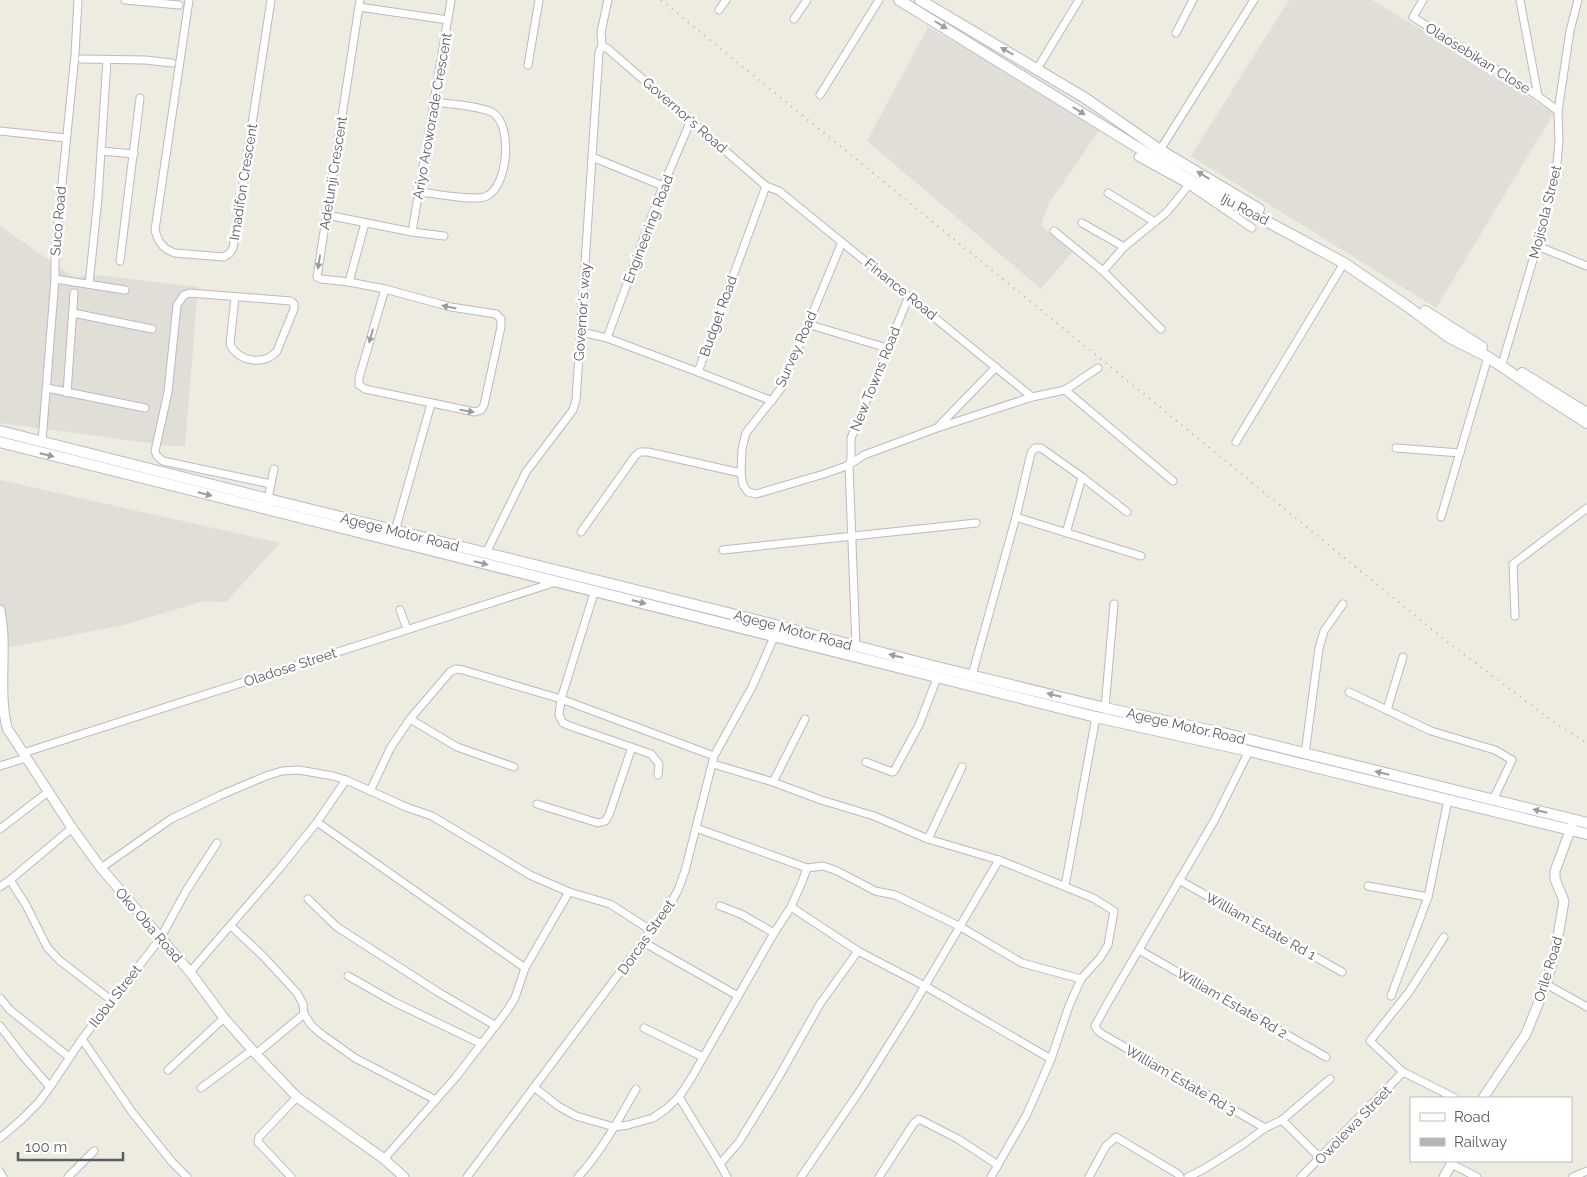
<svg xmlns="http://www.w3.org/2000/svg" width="1587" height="1177" font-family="Raleway,sans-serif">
	<rect width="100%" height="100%" fill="#eeebe0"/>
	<!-- industrial -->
	<g fill="#e1ded8">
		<polygon points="1289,0 1372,0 1442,42 1554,113 1436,308 1191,156"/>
		<polygon points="928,27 1015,76 1100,129 1049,203 1041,225 1072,252 1041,289 867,141"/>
		<polygon points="0,226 75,278 88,274 198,287 185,446 171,446 0,423"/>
		<polygon points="0,480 280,543 226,602 204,601 124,625 6,648 0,610"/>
	</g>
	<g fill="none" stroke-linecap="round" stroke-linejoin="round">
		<defs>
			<g id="minor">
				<polyline points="125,0 179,5"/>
				<path d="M189,0L155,230C158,242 163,249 175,253L224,257L230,253L233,248L271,0"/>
				<polyline points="360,0 317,277 321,279 349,282 385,289 451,307 496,314 501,319 501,327 484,405 481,410 475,412 365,389 359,385 359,378 385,289"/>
				<polyline points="1423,0 1413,17 1538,96 1558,111"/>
				<polyline points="1520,0 1538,96"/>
				<polyline points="359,7 448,20"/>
				<polyline points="719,10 726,0"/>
				<polyline points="794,19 807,0"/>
				<polyline points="1176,33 1193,0"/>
				<polyline points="602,46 608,49 766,186 779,191 1032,397"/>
				<polyline points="602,46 601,32 608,0"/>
				<polyline points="82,59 145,60 172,63"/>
				<polyline points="528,65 539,0"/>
				<polyline points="1037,69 1079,0"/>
				<polyline points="820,95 879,0"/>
				<polyline points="0,131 66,138"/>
				<polyline points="1160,150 1254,0"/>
				<polyline points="101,151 134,154"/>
				<polyline points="592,157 663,186"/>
				<polyline points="1138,157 1189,185 1252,228"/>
				<polyline points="766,186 698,372 772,401"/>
				<path d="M419,192C433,193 475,202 487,196C508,186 513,125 493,113C482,106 448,104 433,102"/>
				<polyline points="1108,193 1155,222"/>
				<polyline points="327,215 412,232 444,236"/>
				<polyline points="1082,223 1124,247"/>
				<polyline points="1054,231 1103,271 1161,329"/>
				<polyline points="412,232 451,0"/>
				<polyline points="842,242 782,387 746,433 742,449 741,473 743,485 748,492 756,494 824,474 849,465 864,455 937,428 1032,397 1065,390 1098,368"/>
				<polyline points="1537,246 1587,266"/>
				<polyline points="120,261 140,98"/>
				<polyline points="1103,271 1124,247 1167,212 1192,181"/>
				<polyline points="55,279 125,290"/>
				<polyline points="349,282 365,223"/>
				<polyline points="89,284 98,198 107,60"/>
				<path d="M235,297L230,344C238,362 265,366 277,351L294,309V304L291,301L190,293L184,295L177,305L168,392L155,451L157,456L163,461L271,484"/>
				<polyline points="73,313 152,329"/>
				<polyline points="807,324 887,348"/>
				<polyline points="581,332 607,338 698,372"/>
				<polyline points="607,338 663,186 691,120"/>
				<polyline points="1503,361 1537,246 1556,175 1559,141 1558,111 1570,31 1578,0"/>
				<polyline points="47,388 145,408"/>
				<polyline points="1065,390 1173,481"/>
				<polyline points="67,393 74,293"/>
				<polyline points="939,426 996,367"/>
				<polyline points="42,441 55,279 55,253 75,55 78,0"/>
				<polyline points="1236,442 1344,263"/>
				<polyline points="1396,448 1460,453"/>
				<polyline points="267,503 274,469"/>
				<polyline points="1016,517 1141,556"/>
				<polyline points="1441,517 1488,357"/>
				<polyline points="395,531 431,404"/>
				<polyline points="581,532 635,456 640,452 648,452 741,473"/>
				<polyline points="1066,533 1082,477"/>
				<polyline points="723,550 976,523"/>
				<polyline points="486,553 526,472 573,410 576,400 599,52 602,46"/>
				<polyline points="595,590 561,699 559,715 563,723 570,726 651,754 659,764 658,775"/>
				<polyline points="400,610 407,629"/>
				<polyline points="1515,616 1513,564 1587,508"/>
				<polyline points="856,646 849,465 851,459 851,438 909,296"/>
				<polyline points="972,675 1016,517 1031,453 1035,448 1041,448 1082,477 1127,512"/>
				<polyline points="1349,692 1431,731 1495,750 1512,760 1493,800"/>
				<polyline points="1105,708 1114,604"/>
				<polyline points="1387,710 1403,657"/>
				<polyline points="410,719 457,747 514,767"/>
				<polyline points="1249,751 1214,821 1107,1004 1095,1026 1098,1031 1102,1034 1265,1128"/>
				<polyline points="23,753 556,582"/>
				<polyline points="1305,754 1319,648 1324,631 1343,604"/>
				<polyline points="866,762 892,772 894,771 919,725 937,678"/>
				<polyline points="713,764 773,782 821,800 874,816 928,839 999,860 1093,898 1114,911 1108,945 1100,958 1081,979 1069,1006 1051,1059 1027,1114 991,1177"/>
				<polyline points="0,766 26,758"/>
				<polyline points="773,782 805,719"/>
				<polyline points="370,791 391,747 410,719 450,672 456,669 463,670 561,699 714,756"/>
				<polyline points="537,804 598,823 605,821 609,815 632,747"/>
				<polyline points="317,822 525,968"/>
				<polyline points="696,828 807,868 823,866 835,870 866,886 875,891 895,895 959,926 1022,963 1081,979"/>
				<polyline points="0,829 48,792"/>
				<polyline points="928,839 962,767"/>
				<polyline points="101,868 171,819 221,795 266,776 282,771 299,770 333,776 346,780 406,807 432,816 530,875 569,892 610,904 652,931"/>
				<polyline points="10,880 26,905 47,947 59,960 111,1000"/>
				<polyline points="1179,880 1342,972"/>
				<polyline points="1065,886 1096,717"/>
				<polyline points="1368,886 1428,897"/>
				<polyline points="0,887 10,880 72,828"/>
				<polyline points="308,899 337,927 438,992 496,1026"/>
				<polyline points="720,906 741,914 774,933"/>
				<polyline points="791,907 858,951 925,986 1051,1059"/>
				<polyline points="231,926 263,956 297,993 303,1004 304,1014 311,1025 320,1033 355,1058 436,1100"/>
				<polyline points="1444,937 1409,992 1370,1041 1403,1072 1455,1098"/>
				<polyline points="643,942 738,996"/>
				<polyline points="1139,950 1326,1057"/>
				<polyline points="190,972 280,868 317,822 346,780"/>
				<polyline points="348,976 394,1002 482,1044"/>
				<polyline points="1546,984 1587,1007"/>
				<polyline points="1391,996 1428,897 1448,800"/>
				<polyline points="0,998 10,1010 69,1057"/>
				<polyline points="0,1026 23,1056 50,1087"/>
				<polyline points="644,1028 703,1057"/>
				<polyline points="82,1039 132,1112 172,1162 187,1177"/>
				<polyline points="256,1054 304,1014"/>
				<polyline points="168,1070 224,1018"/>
				<polyline points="534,1087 558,1106 576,1116 614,1127 628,1125 653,1118 666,1109 679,1097 692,1077 774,933 791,907 802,882 807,868"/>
				<polyline points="201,1088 252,1050"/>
				<polyline points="679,1097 720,1164 727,1177"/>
				<polyline points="1282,1120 1320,1158"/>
				<polyline points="0,1138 20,1121 39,1102 50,1087 82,1039 160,939 186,891 217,843"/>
				<polyline points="384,1159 456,1077 506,1012 515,998 525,968 569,892"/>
				<polyline points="720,1164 739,1142 777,1080 820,1004 858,951"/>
				<polyline points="1451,1164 1477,1177"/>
				<polyline points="0,1172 3,1177"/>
				<polyline points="68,1177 94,1151"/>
				<polyline points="291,1177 258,1142 259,1137 297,1097"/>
				<polyline points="467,1177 668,908 678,890 685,871 714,756 752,687 774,637 777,625"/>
				<path d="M578,1177C602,1151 619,1119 636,1089"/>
				<polyline points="801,1177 861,1089 910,1011 999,860"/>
				<polyline points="879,1177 914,1123 919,1119 958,1139 998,1165"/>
				<polyline points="1089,1177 1106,1146 1116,1137 1178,1174 1180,1177"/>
				<polyline points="1188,1177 1204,1169 1242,1145 1265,1128 1282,1120 1330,1079"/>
				<polyline points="1301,1177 1403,1072"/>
				<polyline points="1573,1177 1587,1171"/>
			</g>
			<g id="tertiary">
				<path d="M0,610C1,619 3,628 3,638C4,667 0,699 7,728L72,828L101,868L190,972L224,1018L256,1054L297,1097L384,1159L404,1177"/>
				<polyline points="1483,1098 1526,1034 1546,984 1555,953 1564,901 1555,879 1555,871 1574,820"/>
				<polyline points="1444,1177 1453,1161"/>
			</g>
			<g id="secondary">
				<polyline points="899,0 1192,181 1344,263 1407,306 1450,338 1488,357 1548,398 1587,423"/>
				<polyline points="920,0 1085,98 1160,150 1259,209"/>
				<polyline points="1425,311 1482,347"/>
				<polyline points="1522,373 1587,413"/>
				<polyline points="0,431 268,499 752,619 937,667 1105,708 1223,733 1587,823"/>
				<polyline points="0,442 1096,717 1249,751 1587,834"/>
			</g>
		</defs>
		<!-- minor casing -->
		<use href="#minor" stroke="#b8bbc1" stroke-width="9"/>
		<!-- tertiary casing -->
		<use href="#tertiary" stroke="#b8bbc1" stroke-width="11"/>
		<!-- secondary casing -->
		<use href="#secondary" stroke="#b9bdc4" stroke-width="12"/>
		<!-- minor -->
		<use href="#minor" stroke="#fff" stroke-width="7"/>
		<!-- tertiary -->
		<use href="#tertiary" stroke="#fff" stroke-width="9"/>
		<!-- secondary -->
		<use href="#secondary" stroke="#fff" stroke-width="10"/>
		<!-- rail -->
		<polyline stroke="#b4b5b6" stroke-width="2" stroke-dasharray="1 6" stroke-linecap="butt" points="661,0 1445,640 1555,723 1587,743"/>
	</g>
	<!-- one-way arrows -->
	<defs><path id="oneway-solid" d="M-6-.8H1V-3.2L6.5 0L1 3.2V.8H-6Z" transform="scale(1.25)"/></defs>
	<g fill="#9b9ea1">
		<use href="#oneway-solid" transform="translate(941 25) rotate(32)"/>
		<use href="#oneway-solid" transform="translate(1007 51) rotate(-150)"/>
		<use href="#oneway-solid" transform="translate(1079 111) rotate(32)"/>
		<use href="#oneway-solid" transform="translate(1203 175) rotate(-149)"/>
		<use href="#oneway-solid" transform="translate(319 262) rotate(99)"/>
		<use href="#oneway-solid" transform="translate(449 307) rotate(-168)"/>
		<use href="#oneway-solid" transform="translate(371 336) rotate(106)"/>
		<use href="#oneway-solid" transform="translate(467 411) rotate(9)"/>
		<use href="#oneway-solid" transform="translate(47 455) rotate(14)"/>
		<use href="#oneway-solid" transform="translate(205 494) rotate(14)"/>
		<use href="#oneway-solid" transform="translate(481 563) rotate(14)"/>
		<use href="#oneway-solid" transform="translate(639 602) rotate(15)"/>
		<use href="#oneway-solid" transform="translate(896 656) rotate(-166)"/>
		<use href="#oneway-solid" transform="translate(1054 695) rotate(-166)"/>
		<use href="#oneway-solid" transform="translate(1382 773) rotate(-166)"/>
		<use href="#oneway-solid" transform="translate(1540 811) rotate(-166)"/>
	</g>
	<g text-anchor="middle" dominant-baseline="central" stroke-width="5" stroke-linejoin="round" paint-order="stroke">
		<!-- street labels -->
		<g font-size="14" fill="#595d63" stroke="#fff">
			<text transform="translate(1478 58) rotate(32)">Olaosebikan Close</text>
			<text transform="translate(685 115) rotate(41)">Governor's Road</text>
			<text transform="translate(432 116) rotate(-80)">Ariyo Aroworade Crescent</text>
			<text transform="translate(333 173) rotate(-81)">Adetunji Crescent</text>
			<text transform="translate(243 182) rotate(-81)">Imadifon Crescent</text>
			<text transform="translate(1245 209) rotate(28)">Iju Road</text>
			<text transform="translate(1545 212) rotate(-76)">Mojisola Street</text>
			<text transform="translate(58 221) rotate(-85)">Suco Road</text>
			<text transform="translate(648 229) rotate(-69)">Engineering Road</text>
			<text transform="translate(901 289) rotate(39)">Finance Road</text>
			<text transform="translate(582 312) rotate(-86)">Governor's way</text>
			<text transform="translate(718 316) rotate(-70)">Budget Road</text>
			<text transform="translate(796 349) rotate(-66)">Survey Road</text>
			<text transform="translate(875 379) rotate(-68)">New Towns Road</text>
			<text transform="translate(400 532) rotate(14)">Agege Motor Road</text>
			<text transform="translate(793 630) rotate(15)">Agege Motor Road</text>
			<text transform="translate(290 667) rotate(-18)">Oladose Street</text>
			<text transform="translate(1186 726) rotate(13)">Agege Motor Road</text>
			<text transform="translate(149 925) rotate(49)">Oko Oba Road</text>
			<text transform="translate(1261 926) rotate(29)">William Estate Rd 1</text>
			<text transform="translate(646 937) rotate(-55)">Dorcas Street</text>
			<text transform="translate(1548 969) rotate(-73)">Orile Road</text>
			<text transform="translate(115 996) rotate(-52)">Ilobu Street</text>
			<text transform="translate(1232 1003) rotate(30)">William Estate Rd 2</text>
			<text transform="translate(1181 1080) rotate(30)">William Estate Rd 3</text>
			<text transform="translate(1353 1125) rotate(-46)">Owolewa Street</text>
		</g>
	</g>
	<!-- legend -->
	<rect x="1410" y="1097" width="162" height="65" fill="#ffffff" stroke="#bdbec1"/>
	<rect x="1420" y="1113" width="25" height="8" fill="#ffffff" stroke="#bdbec1"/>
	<text x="1454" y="1122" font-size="15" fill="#595d63">Road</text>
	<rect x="1420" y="1138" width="25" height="8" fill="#b4b5b6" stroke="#bdbec1"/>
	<text x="1454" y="1147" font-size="15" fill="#595d63">Railway</text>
	<!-- scale -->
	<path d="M18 1152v8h105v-8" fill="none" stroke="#595d63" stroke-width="2.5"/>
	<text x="25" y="1152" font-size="15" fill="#595d63" stroke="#ffffff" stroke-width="4" paint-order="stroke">100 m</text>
</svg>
